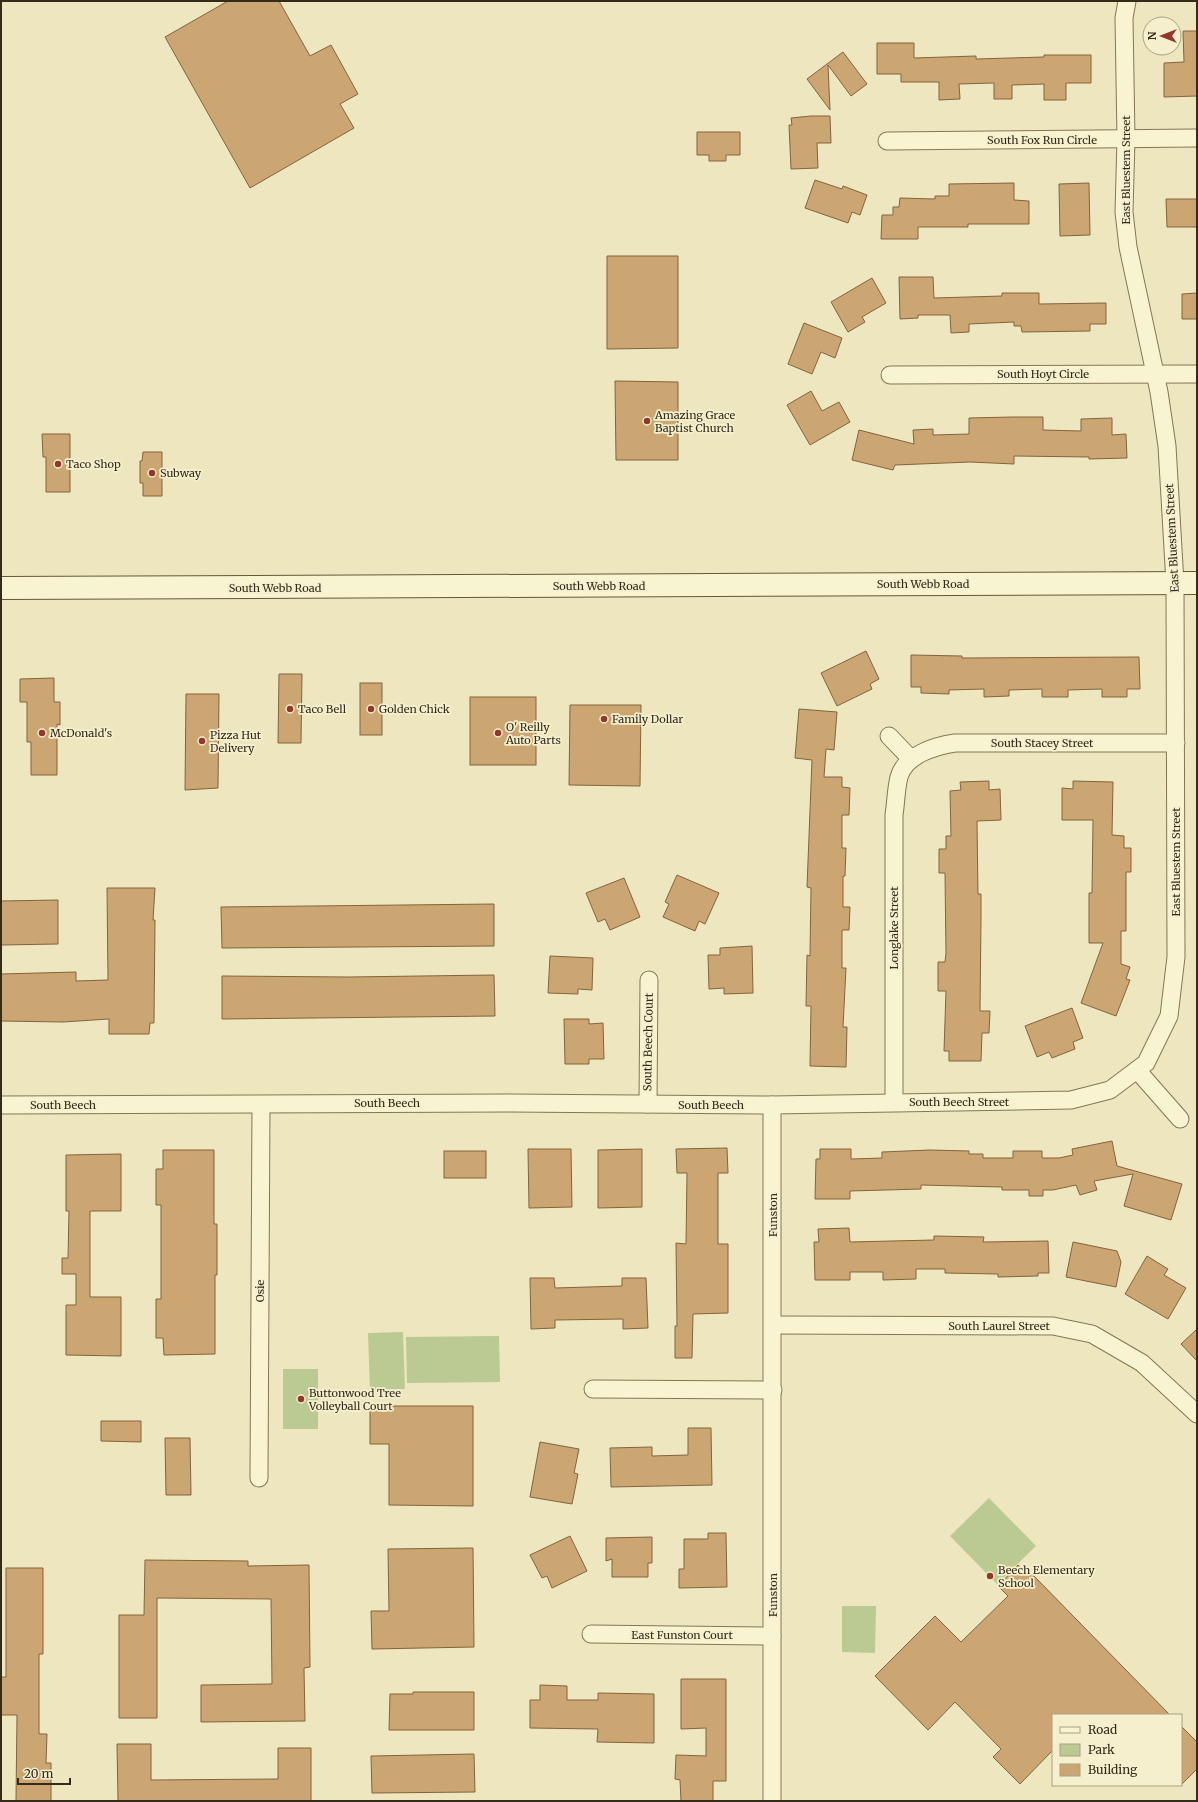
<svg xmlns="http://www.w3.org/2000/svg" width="1198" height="1802" font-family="Merriweather,serif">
	<rect width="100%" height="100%" fill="#ede6be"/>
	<!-- green -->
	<g fill="#bbca92">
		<polygon points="403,1332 405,1389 370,1390 368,1333"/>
		<polygon points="499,1336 500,1382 407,1383 406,1337"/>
		<rect x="283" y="1369" width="35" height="60"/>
		<polygon points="989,1498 1036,1546 997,1584 950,1536"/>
		<polygon points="842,1606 876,1606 875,1653 842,1652"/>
	</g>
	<!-- building -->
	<g fill="#cba673" stroke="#83643d">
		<polygon points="228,1 279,1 310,56 331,45 358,94 340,104 354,128 250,188 165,37"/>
		<polygon points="1183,31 1197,31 1197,96 1164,97 1164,63 1184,62"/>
		<polygon points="877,43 914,43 914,58 976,56 976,59 1044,57 1044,55 1091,55 1091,83 1066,83 1066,100 1044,100 1044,84 1012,85 1012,99 994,99 994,83 959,84 960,99 939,100 939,82 901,82 901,74 877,74"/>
		<polygon points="843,52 867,84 851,96 828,65 830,110 807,79"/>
		<polygon points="811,116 830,116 831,143 817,143 818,168 791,169 789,125 792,125 791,118"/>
		<polygon points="697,132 740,132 740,155 726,155 726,161 709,161 709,155 697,155"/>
		<polygon points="815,180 842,189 843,186 867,195 860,215 852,212 848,223 805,208"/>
		<polygon points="1014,183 1014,200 1029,201 1029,224 968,224 968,227 918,227 918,239 881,239 882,215 893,215 893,207 899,207 900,198 935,199 935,196 949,196 949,184"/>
		<polygon points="1089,183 1090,235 1060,236 1059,184"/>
		<polygon points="1166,199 1197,199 1197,227 1167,227"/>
		<polygon points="607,256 678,256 678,348 607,349"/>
		<polygon points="899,277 933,277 934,298 1002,296 1002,293 1039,293 1039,304 1106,303 1106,324 1090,324 1090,331 1022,332 1021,326 1014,326 1014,322 969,324 969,332 951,333 950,315 918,315 918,318 900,319"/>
		<polygon points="872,278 886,303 862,317 865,322 848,332 831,302"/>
		<polygon points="1197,293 1197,319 1182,319 1182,294"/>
		<polygon points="804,323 842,338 835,358 821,352 812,374 788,364"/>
		<polygon points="615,381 678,382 678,460 616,460"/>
		<polygon points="811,391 822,411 839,402 850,422 810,445 787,405"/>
		<polygon points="1012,417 1043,417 1043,430 1081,431 1081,419 1112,418 1112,435 1126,434 1127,458 1089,459 1089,457 1014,456 1014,464 970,462 895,465 893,470 852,460 859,430 914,444 913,430 933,429 933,435 969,434 969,418"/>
		<polygon points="42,434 70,434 70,492 46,492 46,457 43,457"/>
		<polygon points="143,452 162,452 162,496 143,496 143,483 140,483 140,461 142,461"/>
		<polygon points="866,651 879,679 870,684 872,689 837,706 821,673"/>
		<polygon points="911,655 962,656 962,658 1139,657 1140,689 1127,689 1127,697 1102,697 1102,689 1068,690 1068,697 1042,697 1042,689 1009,690 1009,696 984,697 984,689 949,690 949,694 921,693 921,687 911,687"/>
		<polygon points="279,674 302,674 301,743 278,743"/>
		<polygon points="54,678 54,702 60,702 60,725 57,724 57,775 31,775 31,742 27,742 27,702 20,702 20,679"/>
		<rect x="360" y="683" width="22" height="52"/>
		<polygon points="186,694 219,694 218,788 185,790"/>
		<rect x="470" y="697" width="66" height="68"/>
		<polygon points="570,705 641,705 640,786 569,785"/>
		<polygon points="799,709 837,712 834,750 826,749 824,777 842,777 842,787 850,788 849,815 842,815 842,848 846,848 845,876 843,876 843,907 850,907 849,930 842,930 842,968 846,968 843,1027 847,1027 846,1067 810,1066 811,1006 806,1006 807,955 810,956 811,888 807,887 812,760 795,758"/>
		<polygon points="989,781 989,790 1000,789 1001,820 977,821 978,894 981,894 981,919 980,1011 990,1011 989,1033 982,1033 981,1061 949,1061 949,1051 944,1051 946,991 938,991 938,962 945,962 946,953 945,873 939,873 939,849 946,849 946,836 951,836 950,791 961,790 960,782"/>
		<polygon points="1073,781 1113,782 1112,835 1124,836 1124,848 1131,848 1131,872 1126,872 1126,931 1121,931 1121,964 1130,967 1126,979 1130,980 1116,1016 1081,1003 1103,943 1089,943 1089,893 1092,893 1093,820 1062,820 1062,788 1073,789"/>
		<polygon points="677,875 719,893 705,924 699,921 695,931 663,917 669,904 665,902"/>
		<polygon points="624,878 640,917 610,930 605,919 598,922 586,893"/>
		<polygon points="107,888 155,888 153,920 155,920 154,1023 150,1023 149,1034 109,1034 109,1019 63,1022 1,1021 1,974 76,972 76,981 108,980"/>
		<polygon points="58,900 58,944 1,945 1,901"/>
		<polygon points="494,904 494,946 222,948 221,907"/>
		<polygon points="752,946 753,993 724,994 724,988 709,989 708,955 720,955 720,948"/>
		<polygon points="550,956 593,958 592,990 578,989 578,994 548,993"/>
		<polygon points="494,975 495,1016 222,1019 222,976 348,977"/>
		<polygon points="1072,1008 1083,1038 1073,1042 1075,1049 1052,1058 1049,1052 1037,1057 1025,1026"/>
		<polygon points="564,1019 589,1019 589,1024 603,1023 604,1059 589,1059 589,1064 565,1064"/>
		<polygon points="1112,1141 1117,1166 1182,1184 1171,1220 1124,1206 1133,1174 1094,1181 1097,1190 1080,1195 1076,1185 1053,1190 1043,1190 1043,1196 1029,1196 1029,1190 1002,1190 1002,1187 921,1185 921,1189 850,1191 850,1199 815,1199 816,1159 820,1159 820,1149 851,1149 851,1159 882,1158 882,1152 930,1150 969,1151 969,1154 983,1154 983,1158 1013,1158 1013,1151 1042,1151 1042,1158 1059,1158 1073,1155 1072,1149"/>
		<polygon points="727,1148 728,1173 718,1173 718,1244 728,1244 728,1313 693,1314 692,1358 675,1358 675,1326 677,1326 676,1243 686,1244 687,1173 677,1173 676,1149"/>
		<polygon points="528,1149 571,1149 572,1207 529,1208"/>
		<polygon points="642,1149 642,1207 598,1208 598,1150"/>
		<polygon points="163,1150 214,1150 214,1224 217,1224 217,1275 215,1275 215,1354 164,1355 163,1338 156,1338 156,1299 161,1299 161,1205 156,1205 156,1169 163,1169"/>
		<rect x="444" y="1151" width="42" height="27"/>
		<polygon points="121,1154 121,1211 90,1211 90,1297 121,1297 121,1356 66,1355 66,1305 76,1305 76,1274 62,1274 62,1258 68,1258 69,1211 66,1211 66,1155"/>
		<polygon points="849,1228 850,1242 934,1240 934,1236 984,1237 983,1242 1048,1241 1049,1273 1038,1273 1038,1276 998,1277 998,1274 945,1273 945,1269 916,1269 916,1279 883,1280 883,1272 850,1272 850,1280 815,1280 814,1242 819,1242 818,1229"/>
		<polygon points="1073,1242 1117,1251 1121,1262 1116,1287 1066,1277"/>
		<polygon points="1147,1256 1168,1269 1164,1275 1186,1288 1168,1319 1125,1294"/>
		<polygon points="530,1278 554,1278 555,1288 622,1286 622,1278 646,1278 648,1328 623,1329 623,1319 555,1320 555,1328 531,1329"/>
		<polygon points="1197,1329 1197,1361 1181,1344"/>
		<polygon points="370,1406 473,1406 473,1506 389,1505 389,1444 370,1444"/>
		<polygon points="101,1421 141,1421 141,1442 101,1441"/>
		<polygon points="688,1428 711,1428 712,1485 611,1487 610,1448 652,1447 652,1456 688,1455"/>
		<polygon points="165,1438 190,1438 191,1495 166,1495"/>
		<polygon points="540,1442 579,1449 574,1473 578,1474 572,1504 530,1497"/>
		<polygon points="708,1533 726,1533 727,1587 679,1588 679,1569 684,1569 684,1539 708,1539"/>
		<polygon points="570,1536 587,1571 552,1588 547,1576 542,1578 530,1555"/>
		<polygon points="652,1537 652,1563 648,1563 648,1577 612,1577 612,1559 606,1561 606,1538"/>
		<polygon points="473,1548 474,1647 372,1649 371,1611 389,1611 388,1549"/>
		<polygon points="145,1560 248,1561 248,1566 309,1565 310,1667 304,1668 305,1721 201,1722 201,1685 272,1684 271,1599 157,1598 157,1718 119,1718 119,1615 144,1615"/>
		<polygon points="1018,1565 1030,1576 1032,1574 1170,1715 1053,1715 1053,1750 1020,1784 993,1757 1001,1749 955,1702 928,1730 875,1676 935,1616 961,1642 1008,1596 998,1586"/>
		<polygon points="6,1568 43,1568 43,1654 39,1654 39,1734 47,1734 46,1763 51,1763 51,1801 16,1801 17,1715 1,1715 1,1677 6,1677"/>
		<polygon points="681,1679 726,1679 726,1781 713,1781 713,1801 681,1801 680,1780 675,1779 676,1755 706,1756 706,1728 681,1729"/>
		<polygon points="540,1685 567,1686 567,1700 598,1700 598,1693 654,1694 654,1743 597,1742 598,1729 530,1728 530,1700 540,1700"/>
		<polygon points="413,1692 474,1692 474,1730 389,1730 390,1694 413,1694"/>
		<polygon points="1181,1726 1197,1742 1197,1769 1181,1785"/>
		<polygon points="117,1744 151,1744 151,1780 278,1779 278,1748 311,1748 311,1801 118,1801"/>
		<polygon points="474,1754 475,1792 372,1793 371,1756"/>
	</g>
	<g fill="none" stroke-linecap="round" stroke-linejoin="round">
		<defs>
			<g id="minor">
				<polyline points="887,141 1197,138"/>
				<polyline points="890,375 1197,374"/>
				<polyline points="889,736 911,759"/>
				<polyline points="1137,1070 1180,1119"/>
				<path d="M894,1102V815C896,802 896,789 899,777C905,755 935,746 955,743H1176"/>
				<polyline points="648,1104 649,980"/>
				<polyline points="1,1105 509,1103 772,1105 1071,1100 1110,1090 1146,1063 1169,1016 1176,957 1175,583 1167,446 1159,392 1128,247 1124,212 1126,139 1124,18 1127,1"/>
				<polyline points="773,1325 1053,1326 1092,1334 1142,1363 1197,1414"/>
				<polyline points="593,1389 773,1390"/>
				<polyline points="259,1478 261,1105"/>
				<polyline points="591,1634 772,1636"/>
				<polyline points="772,1801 772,1105"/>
			</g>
			<polyline id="secondary" points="1,588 1197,583"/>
		</defs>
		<!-- minor casing -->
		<use href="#minor" stroke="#857657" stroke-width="19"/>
		<!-- secondary casing -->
		<use href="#secondary" stroke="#66573a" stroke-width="24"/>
		<!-- minor -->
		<use href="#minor" stroke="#f8f3d0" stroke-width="17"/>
		<!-- secondary -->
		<use href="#secondary" stroke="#f8f3d0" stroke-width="22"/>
	</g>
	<!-- markers -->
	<g fill="#933828" stroke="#f5efcd" stroke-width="1.5">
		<circle cx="647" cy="421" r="4"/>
		<circle cx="58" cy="464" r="4"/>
		<circle cx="152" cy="473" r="4"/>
		<circle cx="290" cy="709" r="4"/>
		<circle cx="371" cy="709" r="4"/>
		<circle cx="604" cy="719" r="4"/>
		<circle cx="42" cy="733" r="4"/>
		<circle cx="498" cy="733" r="4"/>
		<circle cx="202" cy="741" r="4"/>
		<circle cx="301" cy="1399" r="4"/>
		<circle cx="990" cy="1576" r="4"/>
	</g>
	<g text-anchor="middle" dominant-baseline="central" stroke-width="3.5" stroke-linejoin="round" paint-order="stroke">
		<!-- street labels -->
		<g font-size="11" fill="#342b1b" stroke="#f5efcd">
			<text x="1042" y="140">South Fox Run Circle</text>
			<text transform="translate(1126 170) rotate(-90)">East Bluestem Street</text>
			<text x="1043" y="374">South Hoyt Circle</text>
			<text transform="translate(1172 538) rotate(-93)">East Bluestem Street</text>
			<text x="923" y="584">South Webb Road</text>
			<text x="599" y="586">South Webb Road</text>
			<text x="275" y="588">South Webb Road</text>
			<text x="1042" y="743">South Stacey Street</text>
			<text transform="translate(1176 862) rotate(-90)">East Bluestem Street</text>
			<text transform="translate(894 928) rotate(-90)">Longlake Street</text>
			<text transform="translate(648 1042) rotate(-89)">South Beech Court</text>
			<text x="959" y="1102">South Beech Street</text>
			<text x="387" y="1103">South Beech</text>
			<text x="63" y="1105">South Beech</text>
			<text x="711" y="1105">South Beech</text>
			<text transform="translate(773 1215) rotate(-90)">Funston</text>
			<text transform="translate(260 1291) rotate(-90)">Osie</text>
			<text x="999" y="1326">South Laurel Street</text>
			<text transform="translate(773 1595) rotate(-90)">Funston</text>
			<text x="682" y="1635">East Funston Court</text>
		</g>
		<!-- poi labels -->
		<g font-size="11" fill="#342b1b" stroke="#f5efcd" text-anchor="start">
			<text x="655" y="415">Amazing Grace<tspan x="655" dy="13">Baptist Church</tspan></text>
			<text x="66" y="464">Taco Shop</text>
			<text x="160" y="473">Subway</text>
			<text x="298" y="709">Taco Bell</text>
			<text x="379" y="709">Golden Chick</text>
			<text x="612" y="719">Family Dollar</text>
			<text x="506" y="727">O' Reilly<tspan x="506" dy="13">Auto Parts</tspan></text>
			<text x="50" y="733">McDonald's</text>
			<text x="210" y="735">Pizza Hut<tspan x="210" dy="13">Delivery</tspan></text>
			<text x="309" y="1393">Buttonwood Tree<tspan x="309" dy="13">Volleyball Court</tspan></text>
			<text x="998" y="1570">Beech Elementary<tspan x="998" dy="13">School</tspan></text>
		</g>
	</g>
	<!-- border -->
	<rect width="1198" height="1802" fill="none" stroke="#342b1b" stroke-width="4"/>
	<!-- legend -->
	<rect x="1052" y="1714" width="130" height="72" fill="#f5efcd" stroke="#a8a186"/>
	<rect x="1060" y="1727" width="20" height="6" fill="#f8f3d0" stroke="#a8a186"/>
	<text x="1088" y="1734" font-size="12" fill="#342b1b">Road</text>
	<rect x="1060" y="1744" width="20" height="12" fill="#bbca92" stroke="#a8a186"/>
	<text x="1088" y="1754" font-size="12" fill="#342b1b">Park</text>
	<rect x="1060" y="1764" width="20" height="12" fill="#cba673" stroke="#a8a186"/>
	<text x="1088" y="1774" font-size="12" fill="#342b1b">Building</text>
	<!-- north arrow -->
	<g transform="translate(1162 36) rotate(270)"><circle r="19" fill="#f5efcd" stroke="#a8a186"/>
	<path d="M0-3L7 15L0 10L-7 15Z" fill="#933828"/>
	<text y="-6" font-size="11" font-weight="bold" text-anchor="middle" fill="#342b1b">N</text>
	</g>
	<!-- scale -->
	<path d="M18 1778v6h52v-6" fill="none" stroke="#342b1b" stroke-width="2"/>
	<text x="24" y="1778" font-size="12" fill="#342b1b" stroke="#f5efcd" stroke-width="3" paint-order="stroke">20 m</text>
</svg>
